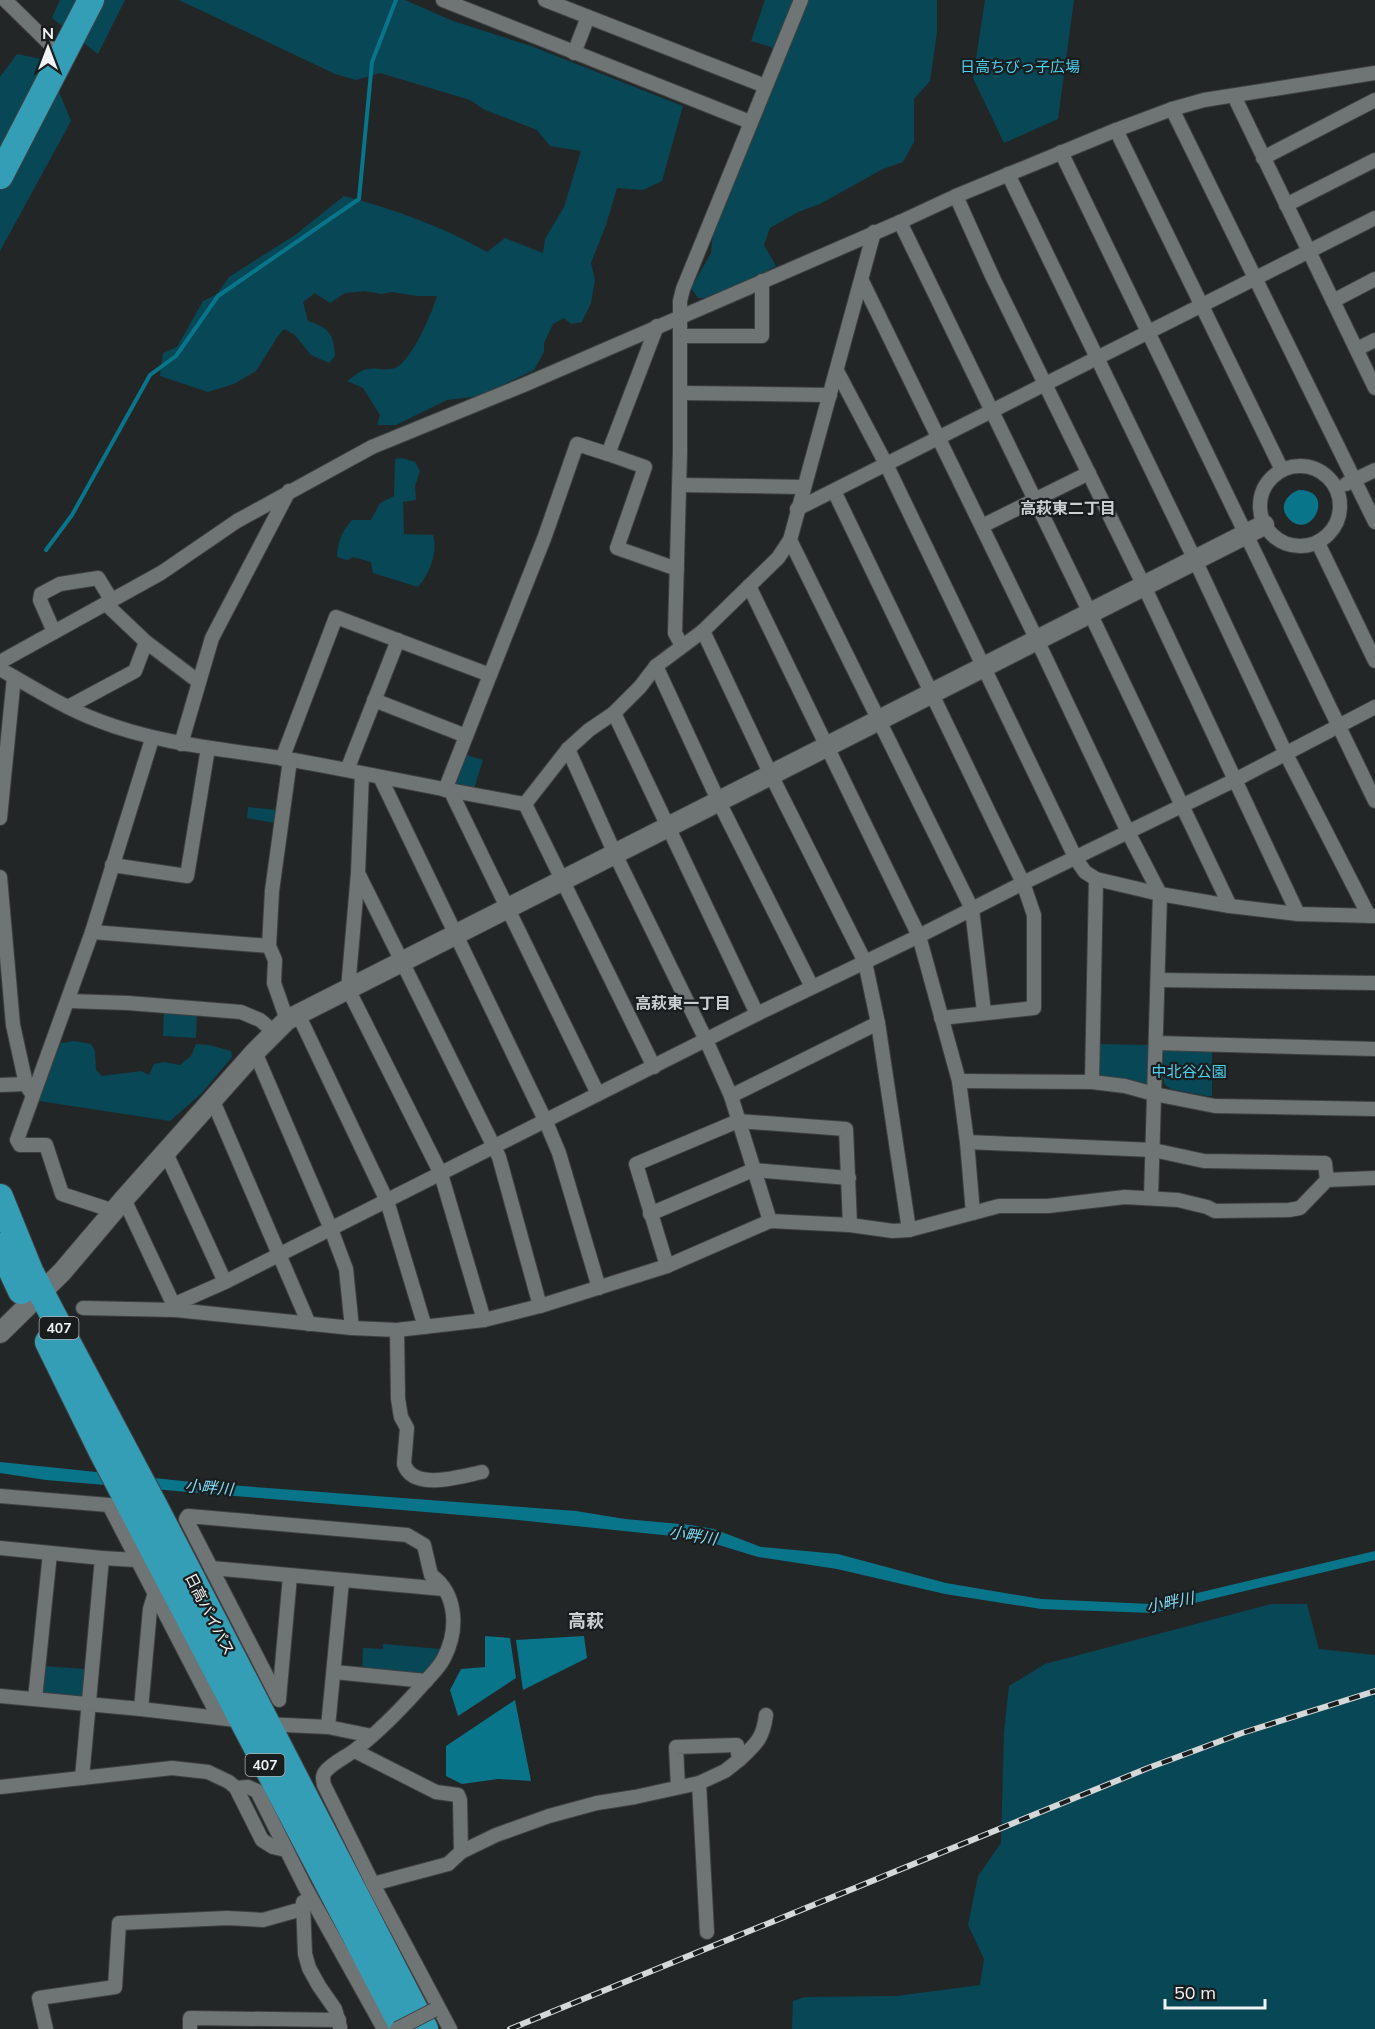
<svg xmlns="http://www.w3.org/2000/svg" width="1375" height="2029" font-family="Mulish,'Noto Sans JP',sans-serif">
	<rect width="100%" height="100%" fill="#232627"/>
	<!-- green -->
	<g fill="#084755">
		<polygon points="60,0 125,0 98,54 52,18"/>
		<path d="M179,0H405L453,21L531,46L683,106L662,181L643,190L617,188L606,225L591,263L595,280L591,303L582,322L571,324L564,318L553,324L544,343V352L534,370L480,396L447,400L396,425H377L380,415L363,388L347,381C352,378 360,370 367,369C376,367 385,371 395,368C411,362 432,313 437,296H417L392,292L381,294L365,291L345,293L330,303L315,293L303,302L308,321C329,328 334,334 335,356L329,363L311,355L295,335L284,329L278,336L256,371L234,384L208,392L160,376L163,353L177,347L203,301L217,294L229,277L295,235L344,196C393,209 442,226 487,252L505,238L543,253L545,239L564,207L581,151L550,146L537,130L485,110L470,100L380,73L356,80L335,74Z"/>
		<polygon points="765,0 937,0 937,32 930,81 914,99 914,142 903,162 883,169 820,204 798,212 770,228 764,245 776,266 745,282 704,298 698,298 691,288 711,253 713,233 729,190 750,145 768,90 782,63 771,47 751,41"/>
		<polygon points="985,0 1074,0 1058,119 1004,143 973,78"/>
		<polygon points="17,54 46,60 71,121 0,251 0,77"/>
		<path d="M402,458L415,462L420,471L415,486L416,500L403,502L404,534L433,535C438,552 430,573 418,587L373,573L371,562L353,557L347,560L337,557C337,543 342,531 352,520H371L380,503L394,496L395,459Z"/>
		<polygon points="464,754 483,760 473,792 457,789 455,783"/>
		<polygon points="248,807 276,810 274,823 247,818"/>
		<polygon points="164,1011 197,1014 196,1038 163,1036"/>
		<polygon points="74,1041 91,1044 95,1051 96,1070 102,1076 141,1071 149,1075 154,1064 164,1062 180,1065 191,1056 196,1044 209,1045 231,1051 232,1057 201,1094 170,1121 39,1101 42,1086 61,1043"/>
		<polygon points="1097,1044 1148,1045 1147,1088 1097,1079"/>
		<polygon points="1163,1050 1212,1050 1212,1096 1207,1096 1171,1089 1164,1084"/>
		<polygon points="1271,1604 1307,1604 1319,1649 1375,1655 1375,2029 792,2029 793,2001 805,1997 896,1996 980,1985 984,1959 968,1925 978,1876 1001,1843 1004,1732 1009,1686 1045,1664"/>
		<polygon points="383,1644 440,1649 434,1661 423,1676 362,1671 363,1648 383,1649"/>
		<polygon points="42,1666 86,1669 84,1692 80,1697 45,1695 41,1689"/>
	</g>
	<!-- water -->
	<g fill="#09758a">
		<path d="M1299,490C1337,490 1311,542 1289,519C1278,508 1286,494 1299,490Z"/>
		<polygon points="0,1462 202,1483 576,1511 625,1519 691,1525 714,1529 761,1547 838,1554 946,1583 1041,1599 1151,1604 1375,1551 1375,1560 1153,1613 1041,1609 945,1594 837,1569 758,1557 709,1542 682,1537 508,1519 46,1480 0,1473"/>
		<polygon points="485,1636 510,1638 516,1678 458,1716 450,1690 461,1669 485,1667"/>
		<polygon points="584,1636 587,1658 523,1690 516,1640"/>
		<polygon points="515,1700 531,1781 498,1779 462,1784 446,1776 446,1746"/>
	</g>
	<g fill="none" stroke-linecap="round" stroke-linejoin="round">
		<!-- stream -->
		<polyline stroke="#09758a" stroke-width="4" points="46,550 72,515 150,375 176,356 218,296 359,199 372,62 396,0"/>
		<defs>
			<g id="street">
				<polyline points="5,0 63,57"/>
				<polyline points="443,0 750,122"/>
				<polyline points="545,0 765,86"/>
				<polyline points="574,53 588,17"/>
				<polyline points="1234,96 1375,388"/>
				<polyline points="1172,109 1375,522"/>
				<polyline points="1116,130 1282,470"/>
				<polyline points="1061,152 1375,801"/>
				<polyline points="1263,158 1375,100"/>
				<polyline points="1008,174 1195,560 1286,754 1369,916"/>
				<polyline points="956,196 993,278 1144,586 1298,914"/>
				<polyline points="1286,205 1375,160"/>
				<polyline points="900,222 1090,613 1230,906"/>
				<polyline points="862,281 1037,640 1128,832 1160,894 1151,1198"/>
				<polyline points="1333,301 1375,279"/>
				<polyline points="657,326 608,454 645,467 617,548 677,569"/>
				<polyline points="681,336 762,336 762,281"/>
				<polyline points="1357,349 1375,340"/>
				<polyline points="837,371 886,464 1076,859 1085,872 1096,879 1160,894 1230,906 1298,914 1375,916"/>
				<polyline points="681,393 830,395"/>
				<circle cx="1300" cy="506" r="40"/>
				<polyline points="1346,484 1375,470"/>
				<polyline points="680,485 803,487"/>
				<polyline points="834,491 1023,883 1034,915 1034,1008 941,1018"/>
				<polyline points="797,509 1375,218"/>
				<polyline points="982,526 1089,473"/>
				<polyline points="790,540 972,909 984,1012"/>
				<polyline points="1318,543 1375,661"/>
				<polyline points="749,586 919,936 959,1081 967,1142 973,1213"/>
				<polyline points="106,604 146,642 199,682"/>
				<polyline points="703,631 771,775 865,962 878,1023 909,1230"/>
				<polyline points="54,632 40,600 41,594 60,584 98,578 112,601"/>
				<polyline points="682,646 675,633 680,452 680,301 683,289 801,0"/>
				<polyline points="0,662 161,573 237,521 372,447 526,384 900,222 956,196 1116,130 1172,109 1204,100 1375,73"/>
				<polyline points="656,666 719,802 812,987"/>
				<path d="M0,669C32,687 63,707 97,720C160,745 226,749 293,760C371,774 447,791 525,804L568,749L589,730L614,713L640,687L656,666L703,631L778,558L790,540L874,232"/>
				<polyline points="490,675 545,536 577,444 608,454"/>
				<polyline points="374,700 466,736"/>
				<polyline points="68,707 135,671 146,642"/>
				<polyline points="614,713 757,1014"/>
				<polyline points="181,744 212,638 289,491"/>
				<polyline points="568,749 615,854 706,1040 731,1096 770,1221"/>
				<polyline points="282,759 336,617 490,675 445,790"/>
				<polyline points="347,770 398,640"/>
				<polyline points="362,774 358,873 348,989 441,1174 484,1320"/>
				<polyline points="380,777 546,1122 559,1153 599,1288"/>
				<polyline points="451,792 598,1094"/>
				<polyline points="525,804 654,1067"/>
				<polyline points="0,818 14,677"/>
				<polyline points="112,865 187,876 208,748"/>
				<polyline points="359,875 499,1157 540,1306"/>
				<polyline points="0,877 13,1025 26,1084"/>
				<polyline points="92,932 269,946"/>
				<polyline points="1158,980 1375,983"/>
				<polyline points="68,1001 128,1003 241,1012 260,1020 274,1032"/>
				<polyline points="298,1014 387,1201 425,1327"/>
				<polyline points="287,1020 274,983 275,960 269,946 272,891 290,760"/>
				<polyline points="1156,1043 1375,1049"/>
				<polyline points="255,1052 331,1229 346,1269 352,1328"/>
				<polyline points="959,1081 1092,1082 1125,1086 1154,1094 1215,1106 1375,1109"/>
				<polyline points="1092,1082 1096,879"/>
				<polyline points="0,1085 26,1084 30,1091"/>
				<polyline points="731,1096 878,1023"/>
				<polyline points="213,1101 309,1324"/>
				<polyline points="967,1142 1153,1150 1204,1161 1325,1163 1327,1180"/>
				<polyline points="166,1153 225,1282"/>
				<polyline points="124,1199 176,1310"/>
				<polyline points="114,1211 62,1194 46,1145 20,1145 17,1140 92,932 152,739"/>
				<polyline points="650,1214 753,1170 849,1178"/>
				<polyline points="667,1266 636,1164 738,1121 846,1129 850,1225"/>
				<polyline points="173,1305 225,1282 757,1014 919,936 1023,883 1235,780 1375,707"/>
				<polyline points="83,1308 176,1310 352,1328 397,1330 484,1320 540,1306 667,1266 770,1221 850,1225 893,1231 909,1230 999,1206 1048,1206 1125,1197 1178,1200 1207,1207 1215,1211 1289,1210 1300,1208 1327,1180 1375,1178"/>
				<path d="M397,1330L398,1399L401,1417L407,1428L404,1464C413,1492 462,1476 482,1472"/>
				<polyline points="0,1496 109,1505 219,1718"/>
				<polyline points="0,1548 102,1558 82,1778"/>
				<polyline points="102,1558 136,1560"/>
				<polyline points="211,1568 444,1589"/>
				<polyline points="334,1672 426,1681"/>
				<polyline points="0,1696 141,1709 245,1721"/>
				<polyline points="35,1699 50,1553"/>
				<polyline points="279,1699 290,1576"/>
				<path d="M279,1700L186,1519L188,1516L407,1535L424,1545L431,1575C458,1594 458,1631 444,1658C439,1668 431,1675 424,1683C403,1707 380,1731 355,1750C346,1757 332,1763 325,1772C322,1776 323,1780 324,1785L373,1884L448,1864L461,1852L496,1835L549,1816L597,1803L635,1797L699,1783L725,1771L739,1760L737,1745L676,1747L678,1787"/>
				<polyline points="141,1709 150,1609 154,1596"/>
				<polyline points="264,1724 328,1727 372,1736"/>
				<polyline points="328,1727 342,1581"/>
				<polyline points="355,1751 436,1792 458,1795 460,1800 461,1852"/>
				<path d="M739,1760C756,1744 763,1739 766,1715"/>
				<polyline points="699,1783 707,1932"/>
				<polyline points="0,1787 172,1768 208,1772 229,1782 236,1788 262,1840 273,1847 286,1850"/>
				<polyline points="236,1788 248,1787 257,1791 305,1887 384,2029"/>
				<polyline points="373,1884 450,2029"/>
				<polyline points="303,1902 305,1954 309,1968 319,1986 335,2009 340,2027"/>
				<polyline points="46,2029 39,1998 115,1987 119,1923 227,1918 263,1920 302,1909"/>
				<polyline points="190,2029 190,2018 339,2020"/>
			</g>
			<polyline id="secondary" points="0,1333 62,1272 124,1199 255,1052 287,1020 1264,525"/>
			<g id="highway">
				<polyline points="0,176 91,0"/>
				<polyline points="0,1197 30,1271 52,1313 153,1503 425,2029"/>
				<polyline points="0,1246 21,1291"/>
				<polyline points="48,1342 102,1452 404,2029"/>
			</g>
		</defs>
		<!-- street casing -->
		<use href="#street" stroke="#3e4142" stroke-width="16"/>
		<!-- secondary casing -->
		<use href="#secondary" stroke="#3e4142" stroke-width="22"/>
		<!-- highway casing -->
		<use href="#highway" stroke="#3e4142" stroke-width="28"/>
		<!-- street -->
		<use href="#street" stroke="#6f7475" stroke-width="14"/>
		<!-- secondary -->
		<use href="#secondary" stroke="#6f7475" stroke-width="20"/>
		<!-- highway -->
		<use href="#highway" stroke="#359eb7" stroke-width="26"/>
		<defs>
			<polyline id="rail" points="510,2029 1148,1768 1242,1733 1375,1691"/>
		</defs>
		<!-- rail casing -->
		<use href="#rail" stroke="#d5d8d9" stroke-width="6"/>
		<!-- rail -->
		<use href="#rail" stroke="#191d1e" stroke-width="4" stroke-dasharray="11" stroke-linecap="butt"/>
		<defs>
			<polyline id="street-bridge" points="397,2029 434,2010"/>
		</defs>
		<!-- street-bridge casing -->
		<use href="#street-bridge" stroke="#3e4142" stroke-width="16" stroke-linecap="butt"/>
		<!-- street-bridge -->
		<use href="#street-bridge" stroke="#6f7475" stroke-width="14"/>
	</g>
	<g text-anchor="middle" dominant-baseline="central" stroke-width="4.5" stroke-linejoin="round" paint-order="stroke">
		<!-- shield labels -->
		<g fill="#191d1e" stroke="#b0b3b4" stroke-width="1.5">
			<rect x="39.5" y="1317" width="39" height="22" rx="4.5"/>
			<rect x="245.5" y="1754" width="39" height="22" rx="4.5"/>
		</g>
		<g font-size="14" font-weight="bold" fill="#f0f3f4">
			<text x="59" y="1328">407</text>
			<text x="265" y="1765">407</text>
		</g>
		<!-- park labels -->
		<g font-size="15" fill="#4dd1f0" stroke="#191d1e">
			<text x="1020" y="66">日高ちびっ子広場</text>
			<text x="1189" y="1071">中北谷公園</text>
		</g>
		<!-- street labels -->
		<g font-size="15" fill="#f0f3f4" stroke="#191d1e">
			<text transform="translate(210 1614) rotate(63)">日高バイパス</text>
		</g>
		<!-- neighbourhood labels -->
		<g font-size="16" font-weight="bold" fill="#cbd0d2" stroke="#191d1e">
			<text x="1068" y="508">高萩東二丁目</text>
			<text x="683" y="1003">高萩東一丁目</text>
		</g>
		<!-- water labels -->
		<g font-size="16" font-style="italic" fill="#7eddf6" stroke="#191d1e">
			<text transform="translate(209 1487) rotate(5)">小畔川</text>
			<text transform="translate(693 1535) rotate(9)">小畔川</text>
			<text transform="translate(1170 1602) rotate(-11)">小畔川</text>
		</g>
		<!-- quarter labels -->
		<g font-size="18" font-weight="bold" fill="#cbd0d2" stroke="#191d1e">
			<text x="586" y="1620">高萩</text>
		</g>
	</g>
	<!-- north arrow -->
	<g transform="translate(48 48)" stroke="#191d1e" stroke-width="4.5" paint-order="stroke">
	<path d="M0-4.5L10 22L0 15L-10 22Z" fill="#f0f3f4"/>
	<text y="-9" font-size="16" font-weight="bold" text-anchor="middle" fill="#f0f3f4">N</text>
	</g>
	<!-- scale -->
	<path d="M1165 1999v9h100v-9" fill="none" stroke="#f0f3f4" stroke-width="3"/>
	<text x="1174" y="1999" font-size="18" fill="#f0f3f4" stroke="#191d1e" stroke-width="4.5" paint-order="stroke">50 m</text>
</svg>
